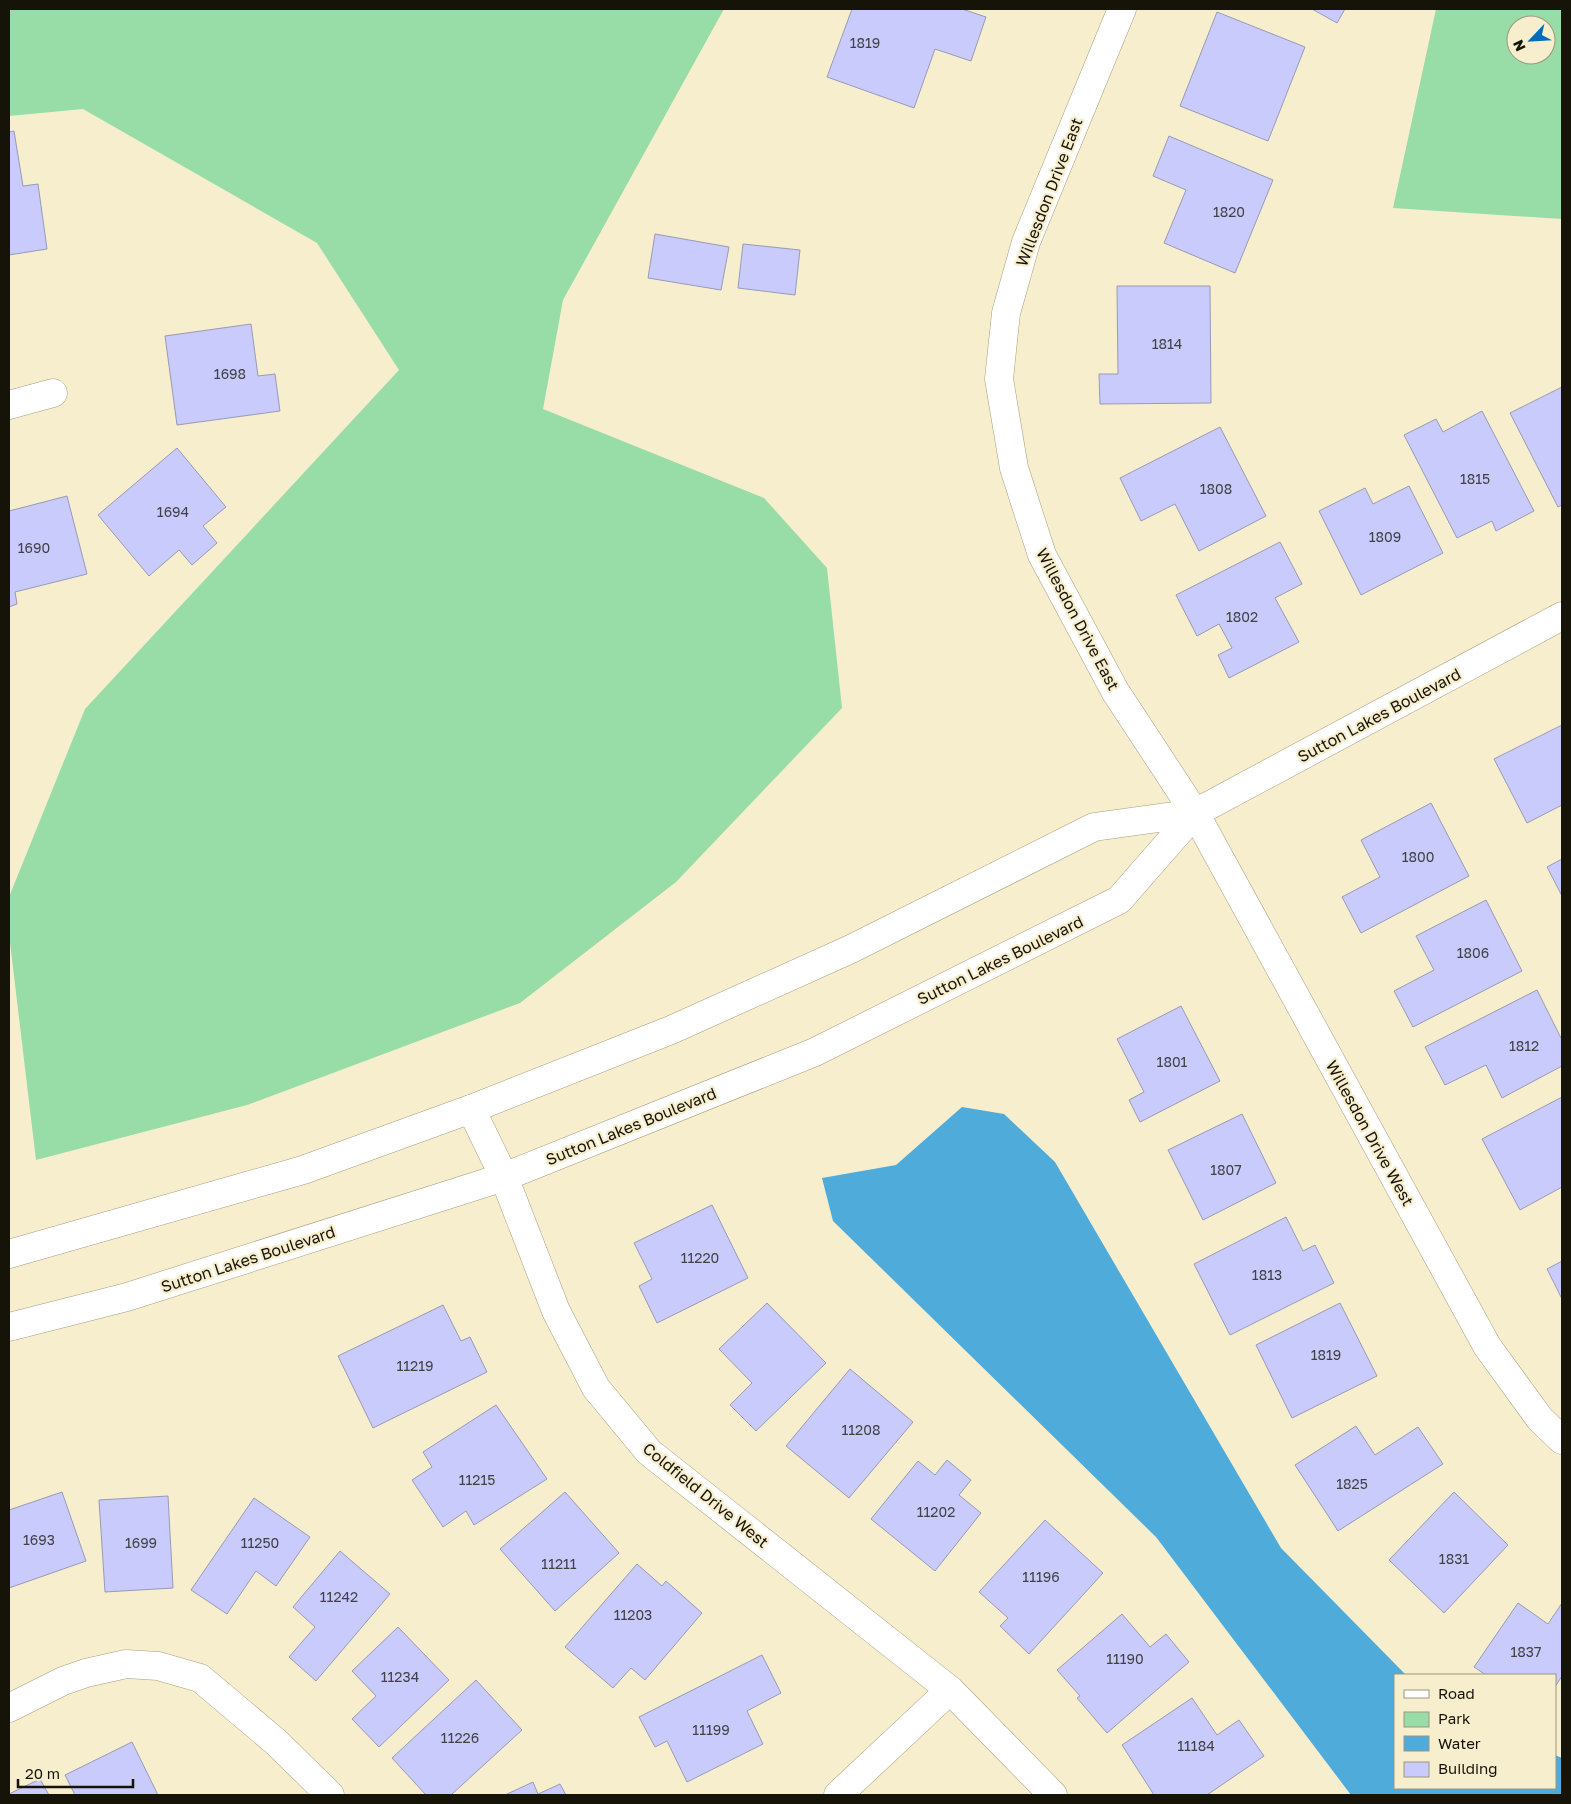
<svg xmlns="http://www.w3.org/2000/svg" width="1571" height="1804" font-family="'Golos Text',sans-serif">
	<rect width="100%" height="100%" fill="#f7eece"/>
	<!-- green -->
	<g fill="#98dca8" fill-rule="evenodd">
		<polygon points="9,9 724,9 563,300 543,409 764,498 827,568 842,708 676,882 520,1003 247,1105 36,1160 9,934 9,897 85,709 399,370 317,243 83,109 9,116"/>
		<path d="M1436,9H1562V219L1393,208ZM1516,25H1546V55H1516Z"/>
	</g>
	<!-- water -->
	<polygon fill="#4eabda" points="962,1107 1004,1114 1055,1162 1281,1548 1406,1675 1395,1675 1395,1788 1555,1788 1555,1755 1562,1758 1562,1795 1351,1795 1156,1537 833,1221 822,1178 896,1165"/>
	<!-- building -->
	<g fill="#c8cbfb" stroke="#989ab7">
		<polygon points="852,9 962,9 986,17 971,61 935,49 914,108 827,77"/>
		<polygon points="1312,9 1345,9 1337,23"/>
		<polygon points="1217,12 1305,47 1268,141 1180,106"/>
		<polygon points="14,131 23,186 38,184 47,249 9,255 9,132"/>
		<polygon points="1169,136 1273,180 1235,273 1164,243 1186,190 1153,176"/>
		<polygon points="655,234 729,247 721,290 648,278"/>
		<polygon points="743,244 800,250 795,295 738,288"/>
		<polygon points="1117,286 1210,286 1211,403 1100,404 1099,374 1118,374"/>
		<polygon points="251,324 258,376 275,374 280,411 177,425 165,336"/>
		<polygon points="1562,387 1562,505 1558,507 1510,413"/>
		<polygon points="1482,411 1534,511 1496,531 1492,521 1457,538 1404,435 1436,419 1443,432"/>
		<polygon points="1220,427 1266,516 1199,551 1175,504 1141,521 1120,478"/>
		<polygon points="177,448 226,507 203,526 217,543 192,565 179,550 149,576 98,515"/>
		<polygon points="1409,486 1443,553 1361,595 1319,511 1365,488 1373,504"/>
		<polygon points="67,496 87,574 15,592 17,604 9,607 9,511"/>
		<polygon points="1280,542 1302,584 1275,598 1299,642 1229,678 1218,655 1232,648 1219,624 1197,636 1176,595"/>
		<polygon points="1562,725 1562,805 1527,823 1494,759"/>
		<polygon points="1431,803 1469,876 1361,933 1342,897 1380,877 1361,840"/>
		<polygon points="1562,859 1562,896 1547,867"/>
		<polygon points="1486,900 1522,971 1413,1027 1394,991 1434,970 1416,936"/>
		<polygon points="1537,990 1562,1040 1562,1066 1502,1098 1486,1065 1445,1085 1425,1047"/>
		<polygon points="1181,1006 1220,1081 1140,1122 1129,1100 1144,1092 1117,1039"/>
		<polygon points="1562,1097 1562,1187 1520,1210 1482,1139"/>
		<polygon points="1242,1114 1276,1183 1203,1220 1168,1150"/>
		<polygon points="712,1205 748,1278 657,1323 639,1286 652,1279 634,1243"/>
		<polygon points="1286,1217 1303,1251 1315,1245 1334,1283 1230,1335 1194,1264"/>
		<polygon points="1562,1261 1562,1299 1547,1269"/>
		<polygon points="767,1303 826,1363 756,1431 730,1405 752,1383 719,1349"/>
		<polygon points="1340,1303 1377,1376 1292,1418 1256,1345"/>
		<polygon points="443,1305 461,1341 470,1337 487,1372 373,1428 338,1356"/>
		<polygon points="850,1369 913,1422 849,1498 786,1446"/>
		<polygon points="496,1405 547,1479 474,1525 466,1511 443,1527 412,1480 432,1467 423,1452"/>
		<polygon points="1356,1426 1375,1455 1418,1427 1443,1464 1338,1531 1295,1465"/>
		<polygon points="947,1460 971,1480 959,1495 981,1513 935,1571 871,1519 918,1461 935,1475"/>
		<polygon points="62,1492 86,1561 9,1588 9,1509 9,1510"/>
		<polygon points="565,1492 619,1553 555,1611 500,1549"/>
		<polygon points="1454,1492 1508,1545 1444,1613 1389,1560"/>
		<polygon points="168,1496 173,1588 105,1592 99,1500"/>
		<polygon points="254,1498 310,1537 276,1586 256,1571 227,1614 191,1590"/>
		<polygon points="1045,1520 1103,1573 1029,1654 1000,1626 1008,1618 979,1592"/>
		<polygon points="340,1551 390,1594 316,1681 289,1657 315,1627 293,1607"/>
		<polygon points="637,1564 662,1586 666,1581 702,1613 645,1680 631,1668 613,1688 565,1647"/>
		<polygon points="1518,1603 1548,1624 1562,1603 1562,1676 1555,1687 1555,1675 1486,1675 1474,1667"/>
		<polygon points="1122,1614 1150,1647 1166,1634 1189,1662 1107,1733 1077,1698 1080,1696 1057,1670"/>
		<polygon points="398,1627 449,1680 379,1747 352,1719 376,1696 352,1671"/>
		<polygon points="762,1655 781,1693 747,1711 763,1744 687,1782 667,1741 655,1747 639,1717"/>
		<polygon points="476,1680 522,1730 451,1795 426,1795 392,1758"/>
		<polygon points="1192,1698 1217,1735 1239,1720 1264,1756 1207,1795 1154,1795 1122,1745"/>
		<polygon points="132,1742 158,1795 75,1795 65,1775"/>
		<polygon points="40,1779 49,1795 9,1795 9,1794"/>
		<polygon points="533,1782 538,1794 560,1784 566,1795 505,1795"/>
	</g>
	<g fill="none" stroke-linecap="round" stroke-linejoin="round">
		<defs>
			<g id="minor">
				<polyline points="1122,9 1026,242 1006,313 999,379 1014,468 1042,555 1115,691 1195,813 1487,1346 1540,1419 1562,1440"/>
				<polyline points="9,405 53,393"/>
				<polyline points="471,1109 504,1177 556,1311 596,1388 649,1452 950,1690 1053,1795"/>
				<polyline points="9,1254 303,1170 471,1109 671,1030 851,949 1094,827 1195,813 1562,616"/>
				<polyline points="9,1327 127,1297 504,1177 815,1052 1119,900 1195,813"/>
				<polyline points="9,1708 63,1681 86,1673 126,1664 158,1666 200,1678 276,1742 330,1795"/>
				<polyline points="838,1795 950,1690"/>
			</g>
		</defs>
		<!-- minor casing -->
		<use href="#minor" stroke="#a69d80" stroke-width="29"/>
		<!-- minor -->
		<use href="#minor" stroke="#fff" stroke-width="28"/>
	</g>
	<g text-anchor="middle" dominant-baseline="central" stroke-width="4.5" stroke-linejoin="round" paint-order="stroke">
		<!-- number labels -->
		<g font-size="14" fill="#424145">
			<text x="865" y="42">1819</text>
			<text x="1229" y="211">1820</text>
			<text x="1167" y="343">1814</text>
			<text x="230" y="373">1698</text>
			<text x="1475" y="478">1815</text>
			<text x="1216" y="488">1808</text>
			<text x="173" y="511">1694</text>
			<text x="1385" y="536">1809</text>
			<text x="34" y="547">1690</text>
			<text x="1242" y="616">1802</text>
			<text x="1418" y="856">1800</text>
			<text x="1473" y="952">1806</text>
			<text x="1524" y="1045">1812</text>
			<text x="1172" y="1061">1801</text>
			<text x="1226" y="1169">1807</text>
			<text x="700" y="1257">11220</text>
			<text x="1267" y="1274">1813</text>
			<text x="1326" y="1354">1819</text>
			<text x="415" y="1365">11219</text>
			<text x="861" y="1429">11208</text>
			<text x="477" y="1479">11215</text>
			<text x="1352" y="1483">1825</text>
			<text x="936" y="1511">11202</text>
			<text x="39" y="1539">1693</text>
			<text x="141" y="1542">1699</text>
			<text x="260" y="1542">11250</text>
			<text x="1454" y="1558">1831</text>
			<text x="559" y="1563">11211</text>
			<text x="1041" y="1576">11196</text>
			<text x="339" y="1596">11242</text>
			<text x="633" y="1614">11203</text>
			<text x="1526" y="1651">1837</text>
			<text x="1125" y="1658">11190</text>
			<text x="400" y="1676">11234</text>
			<text x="711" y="1729">11199</text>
			<text x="460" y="1737">11226</text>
			<text x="1196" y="1745">11184</text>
		</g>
		<!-- street labels -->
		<g font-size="16" fill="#161308" stroke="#f7eece">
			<text transform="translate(1049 192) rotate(-69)">Willesdon Drive East</text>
			<text transform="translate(1078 619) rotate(62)">Willesdon Drive East</text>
			<text transform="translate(1379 715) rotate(-28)">Sutton Lakes Boulevard</text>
			<text transform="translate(1000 960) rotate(-26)">Sutton Lakes Boulevard</text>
			<text transform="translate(631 1126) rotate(-22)">Sutton Lakes Boulevard</text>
			<text transform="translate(1370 1133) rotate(61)">Willesdon Drive West</text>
			<text transform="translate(248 1259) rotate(-18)">Sutton Lakes Boulevard</text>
			<text transform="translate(706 1495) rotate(39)">Coldfield Drive West</text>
		</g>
	</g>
	<!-- border -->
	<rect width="1571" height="1804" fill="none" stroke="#161308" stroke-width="20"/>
	<!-- legend -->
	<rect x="1394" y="1674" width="162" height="115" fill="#f7eece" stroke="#9d967f"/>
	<rect x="1404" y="1690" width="25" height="8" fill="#ffffff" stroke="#9d967f"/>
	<text x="1438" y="1699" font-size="15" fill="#161308">Road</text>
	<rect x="1404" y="1712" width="25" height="15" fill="#98dca8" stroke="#9d967f"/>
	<text x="1438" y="1724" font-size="15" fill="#161308">Park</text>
	<rect x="1404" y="1736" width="25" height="15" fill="#4eabda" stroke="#9d967f"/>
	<text x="1438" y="1749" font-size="15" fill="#161308">Water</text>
	<rect x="1404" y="1762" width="25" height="15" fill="#c8cbfb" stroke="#9d967f"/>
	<text x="1438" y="1774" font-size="15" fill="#161308">Building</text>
	<!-- north arrow -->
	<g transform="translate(1531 40) rotate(245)"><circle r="24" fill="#f7eece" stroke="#9d967f"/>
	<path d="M0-4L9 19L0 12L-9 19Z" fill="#016cb8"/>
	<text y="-8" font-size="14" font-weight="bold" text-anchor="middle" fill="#161308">N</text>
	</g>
	<!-- scale -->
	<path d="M18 1779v8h115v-8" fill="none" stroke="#161308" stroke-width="2.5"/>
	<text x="25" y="1779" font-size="15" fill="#161308" stroke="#f7eece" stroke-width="4" paint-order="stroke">20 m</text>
</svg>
